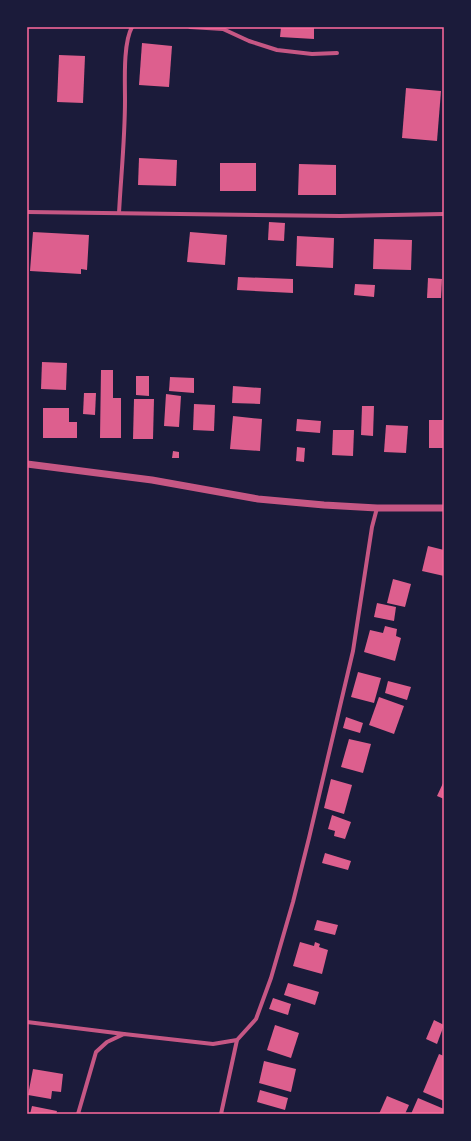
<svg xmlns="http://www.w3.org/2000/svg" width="471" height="1141" font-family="'Open Sans',sans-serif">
	<rect width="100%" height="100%" fill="#1b1b3a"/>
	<!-- building -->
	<g fill="#dd5f8e">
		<polygon points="281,27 314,27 314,39 280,37"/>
		<polygon points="142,43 172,46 169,87 139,85"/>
		<polygon points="59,55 85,56 83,103 57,102"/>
		<polygon points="406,88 441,91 437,141 402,138"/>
		<polygon points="139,158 177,160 176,186 138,185"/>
		<rect x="220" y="163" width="36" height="28"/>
		<polygon points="299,164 336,165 336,195 298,195"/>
		<polygon points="269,222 285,223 284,241 268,240"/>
		<polygon points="33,232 89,235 87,270 81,269 81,274 30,271"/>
		<polygon points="190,232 227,235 225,265 187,262"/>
		<polygon points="297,236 334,238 333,268 296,266"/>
		<polygon points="374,239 412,240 411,270 373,269"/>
		<polygon points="238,277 293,279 293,293 237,290"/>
		<polygon points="428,278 442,279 441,298 427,298"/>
		<polygon points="355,284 375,285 374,297 354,295"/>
		<polygon points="42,362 67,363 66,390 41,389"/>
		<polygon points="101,370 113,370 113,398 121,398 121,438 100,438"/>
		<polygon points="136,376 149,376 149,396 136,395"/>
		<polygon points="170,377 194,378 194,393 169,391"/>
		<polygon points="233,386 261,388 260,404 232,403"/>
		<polygon points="84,393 96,393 95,415 83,414"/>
		<polygon points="166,394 181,396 179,427 164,426"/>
		<polygon points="134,399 154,399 153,439 133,439"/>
		<polygon points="194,404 215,405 214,431 193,430"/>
		<polygon points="362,406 374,406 373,436 361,435"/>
		<polygon points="43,408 69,408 69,422 77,422 77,438 43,438"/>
		<polygon points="233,416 262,419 260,451 230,449"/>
		<polygon points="297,419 321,421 320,433 296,431"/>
		<rect x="429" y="420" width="15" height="28"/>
		<polygon points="386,425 408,426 406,453 384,452"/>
		<polygon points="333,430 354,430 353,456 332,455"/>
		<polygon points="297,447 305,448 304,462 296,461"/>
		<polygon points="173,451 179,452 179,458 172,458"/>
		<polygon points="428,546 444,550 444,576 422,571"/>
		<polygon points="393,579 411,584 405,607 387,603"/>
		<polygon points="377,603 396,607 394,621 374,617"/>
		<polygon points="385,626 397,629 396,636 401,638 395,661 364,652 370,630 383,633"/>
		<polygon points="358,672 381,678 374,703 351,697"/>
		<polygon points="388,681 411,687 407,700 385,693"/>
		<polygon points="379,697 404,706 394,734 369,725"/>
		<polygon points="346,717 363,723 360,733 343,728"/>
		<polygon points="349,739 371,744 363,773 341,767"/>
		<polygon points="331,779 352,785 344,814 324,808"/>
		<polygon points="444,781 444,799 437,796"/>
		<polygon points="332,815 351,822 345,839 334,836 335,831 328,829"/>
		<polygon points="325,853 351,861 348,870 322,863"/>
		<polygon points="317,920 338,925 335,935 314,930"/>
		<polygon points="300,942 314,946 315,942 320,944 319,947 328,950 322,974 293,966"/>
		<polygon points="288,983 319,992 315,1005 284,995"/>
		<polygon points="273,998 291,1004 288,1015 269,1009"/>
		<polygon points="434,1020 444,1025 437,1044 426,1039"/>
		<polygon points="275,1025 299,1033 291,1058 267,1050"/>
		<polygon points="439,1054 444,1056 444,1101 423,1092"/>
		<polygon points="264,1061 296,1069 291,1092 259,1083"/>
		<polygon points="33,1069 63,1074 61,1092 52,1091 51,1099 28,1095"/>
		<polygon points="260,1090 288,1098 285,1110 257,1102"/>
		<polygon points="387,1096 409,1105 405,1114 379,1114"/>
		<polygon points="418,1098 444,1109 444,1114 411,1114"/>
		<polygon points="32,1106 57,1111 56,1114 30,1114"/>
	</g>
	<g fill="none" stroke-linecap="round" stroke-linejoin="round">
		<!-- minor -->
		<g stroke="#c65784" stroke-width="4">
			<polyline points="190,27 223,29 249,41 277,50 312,54 337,53"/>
			<polyline points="27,212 340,216 444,214"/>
			<path d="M119,213C121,176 125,138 125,100C125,81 123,43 132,27"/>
			<polyline points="27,1022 124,1034"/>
			<polyline points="78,1114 96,1052 107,1042 124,1034 213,1044 237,1040 256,1019 271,978 293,902 309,838 353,651 372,527 377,508"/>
			<polyline points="221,1114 237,1040"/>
		</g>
		<!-- tertiary -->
		<polyline stroke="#c65784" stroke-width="7" points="27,464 152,480 258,499 324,505 377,508 444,508"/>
	</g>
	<!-- border -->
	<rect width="471" height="1141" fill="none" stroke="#1b1b3a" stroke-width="56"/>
	<rect x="28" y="28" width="415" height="1085" fill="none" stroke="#ff6b9d" stroke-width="1.5"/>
</svg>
